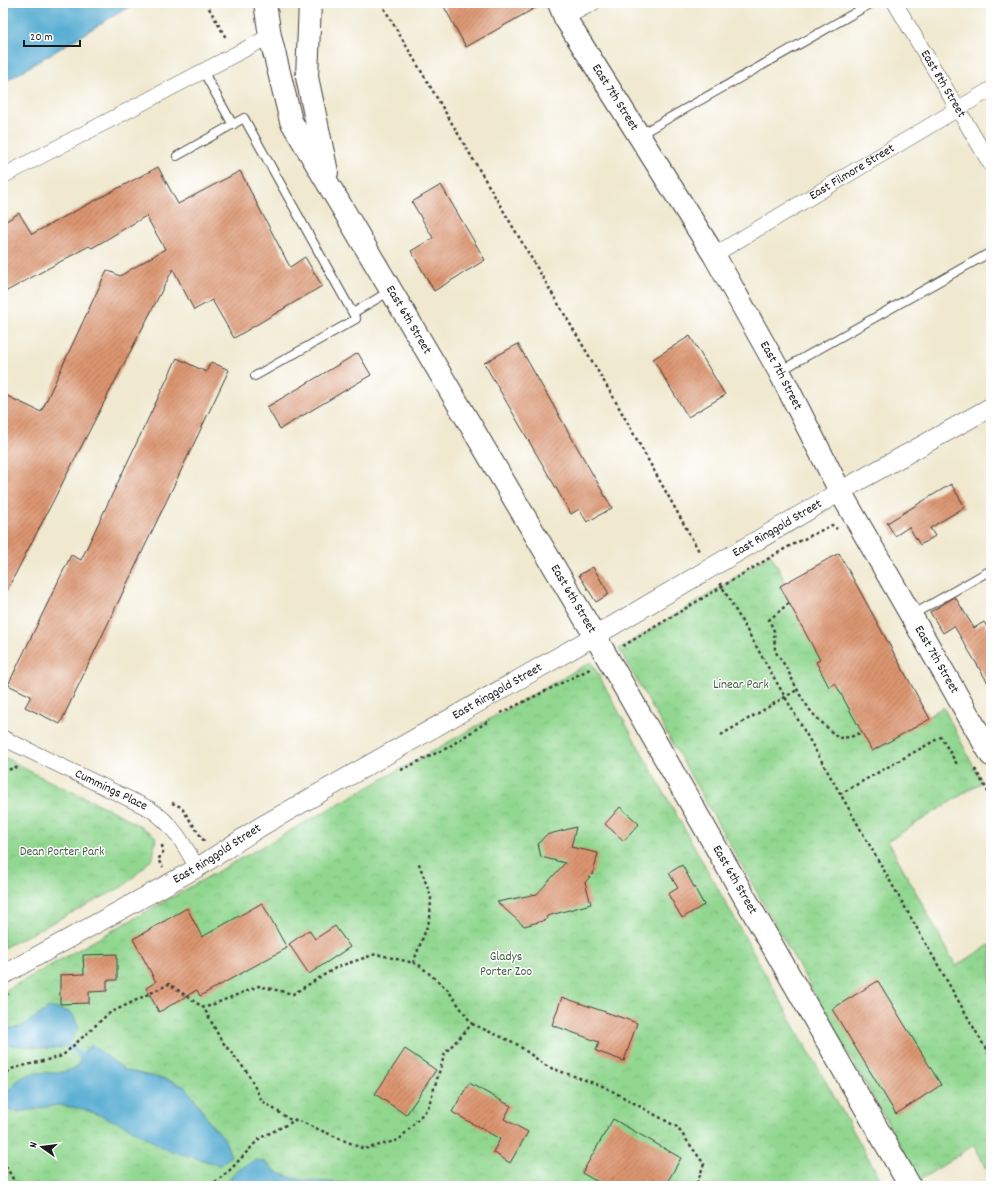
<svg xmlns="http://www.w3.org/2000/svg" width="994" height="1189" font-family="Dekko,sans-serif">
	<defs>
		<pattern id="park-crowns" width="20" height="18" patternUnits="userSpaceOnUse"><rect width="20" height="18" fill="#91d790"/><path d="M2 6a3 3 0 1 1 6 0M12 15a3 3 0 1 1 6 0" fill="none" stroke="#7cb87c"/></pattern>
		<pattern id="building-hatch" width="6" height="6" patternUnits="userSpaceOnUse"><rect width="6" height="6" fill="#db946f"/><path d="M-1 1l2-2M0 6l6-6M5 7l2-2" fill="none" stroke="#b1785a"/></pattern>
	</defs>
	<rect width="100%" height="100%" fill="#fff"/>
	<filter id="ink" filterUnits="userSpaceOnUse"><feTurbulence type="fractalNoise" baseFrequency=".025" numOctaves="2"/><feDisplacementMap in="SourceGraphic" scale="8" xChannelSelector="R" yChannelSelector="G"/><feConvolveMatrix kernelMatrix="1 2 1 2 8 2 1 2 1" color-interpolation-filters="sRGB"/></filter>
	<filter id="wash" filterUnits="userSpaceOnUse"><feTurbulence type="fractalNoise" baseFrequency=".012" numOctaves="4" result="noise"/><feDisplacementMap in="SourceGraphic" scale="16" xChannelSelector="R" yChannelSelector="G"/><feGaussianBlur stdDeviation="0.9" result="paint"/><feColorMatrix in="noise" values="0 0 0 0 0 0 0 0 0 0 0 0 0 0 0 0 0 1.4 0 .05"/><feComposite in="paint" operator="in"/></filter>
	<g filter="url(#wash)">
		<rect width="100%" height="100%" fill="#f0e9d0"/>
		<!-- park -->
		<g fill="url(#park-crowns)" stroke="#567a56">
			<polygon points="770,553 876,749 943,707 982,782 888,841 956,966 991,944 991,1176 974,1145 920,1180 619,649 723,586"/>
			<polygon points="591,662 884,1186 3,1186 3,992"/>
			<path d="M3,756C52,787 109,803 156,837L153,858L124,886L3,948Z"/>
		</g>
		<!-- water -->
		<g fill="#54acd2" stroke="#386477">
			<polygon points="3,3 135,3 3,83"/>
			<path d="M50,1007L72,1013L79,1028C74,1034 70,1043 62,1047C50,1052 17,1043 3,1045V1029L21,1027Z"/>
			<path d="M92,1045L125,1070L168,1080L185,1087L198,1104L209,1122L224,1138L231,1156L220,1165L167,1150L125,1125L83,1109L58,1105L19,1112L3,1109C3,1093 15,1079 30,1074C40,1071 51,1074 61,1072C66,1072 71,1069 76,1068L86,1049Z"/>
			<path d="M255,1160C271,1161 269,1169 281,1174C302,1183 329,1181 352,1184L355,1186H225L235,1172Z"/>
		</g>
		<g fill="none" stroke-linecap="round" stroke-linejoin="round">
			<!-- stream -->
			<path stroke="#54acd2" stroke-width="5.5" d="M60,1043C70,1044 81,1053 84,1063"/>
		</g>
		<g id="blocks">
			<!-- building -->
			<g fill="url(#building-hatch)">
				<polygon points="442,3 544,3 466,47"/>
				<polygon points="158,167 178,204 240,171 290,267 305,257 322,286 234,338 212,300 194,310 173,269 3,598 3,394 41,412 107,270 120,276 165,249 146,216 92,248 89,246 3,293 3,223 19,213 32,234"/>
				<polygon points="441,185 485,260 434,291 411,251 433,238 412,202"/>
				<polygon points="690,336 725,395 688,417 653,359"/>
				<polygon points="518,344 612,508 587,522 579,509 571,514 484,363"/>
				<polygon points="358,353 371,375 280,429 267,407"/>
				<polygon points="177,358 206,372 211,362 229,370 60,724 25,707 31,696 8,685 71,555 81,560"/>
				<polygon points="951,484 965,507 930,528 935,536 920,545 909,527 895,536 887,523"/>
				<polygon points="839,553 930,719 872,751 835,683 829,687 816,662 820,660 780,586"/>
				<polygon points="593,567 609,594 596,602 579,575"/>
				<polygon points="955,597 974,628 984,622 991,634 991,688 954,626 943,633 930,612"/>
				<polygon points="620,807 639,824 624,841 605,824"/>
				<polygon points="576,827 571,847 598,853 593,874 585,882 591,904 547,916 546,920 524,926 497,902 537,894 565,863 541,857 538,844 546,835"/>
				<polygon points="682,865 704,905 682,918 668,894 678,888 669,873"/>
				<polygon points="262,903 287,948 200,996 197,990 159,1012 146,988 156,982 133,939 187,908 202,937"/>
				<polygon points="335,926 350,947 309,974 289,944 309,930 315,939"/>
				<polygon points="117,954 117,980 107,980 107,991 89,992 89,1003 60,1004 60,975 84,974 83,955"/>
				<polygon points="878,981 941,1085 896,1114 832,1009"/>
				<polygon points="562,997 637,1023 624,1061 596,1051 599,1042 552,1025"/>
				<polygon points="405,1049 436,1070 406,1115 375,1094"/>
				<polygon points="469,1083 511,1106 504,1119 528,1132 510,1163 493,1152 500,1139 452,1112"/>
				<polygon points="613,1119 681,1158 665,1186 605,1186 582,1173"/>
			</g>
		</g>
	</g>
	<g filter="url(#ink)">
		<use href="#blocks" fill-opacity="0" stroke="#3c3b37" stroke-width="1"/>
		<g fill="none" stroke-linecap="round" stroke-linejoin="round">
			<defs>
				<g id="service">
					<polyline points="203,71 233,125"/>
					<polyline points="639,135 872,3"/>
					<polyline points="177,156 244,118 356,319 255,376"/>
					<polyline points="353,313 390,291"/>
					<polyline points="780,371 991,252"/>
					<polyline points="912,615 991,570"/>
				</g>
				<g id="minor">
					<path id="s1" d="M895,3L991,165"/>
					<polyline points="565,18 593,3"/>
					<polyline points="3,176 270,36"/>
					<path id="s2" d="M714,255L991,89"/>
					<path id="s3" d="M3,738L150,809C173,824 184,844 197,868"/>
				</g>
				<g id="tertiary">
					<path id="s4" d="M3,975L197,868L260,827L595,636L853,484L991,407"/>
				</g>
				<g id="secondary">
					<path id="s5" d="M265,3L270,36L291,121L595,636L910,1186"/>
					<polyline points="310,3 307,77 327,172"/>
					<path id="s6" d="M559,3L565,18L714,255L779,371L841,493L991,755"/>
				</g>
			</defs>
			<!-- service casing -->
			<use href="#service" stroke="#3c3b37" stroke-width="10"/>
			<!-- minor casing -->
			<use href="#minor" stroke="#3c3b37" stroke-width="16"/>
			<!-- tertiary casing -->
			<use href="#tertiary" stroke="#3c3b37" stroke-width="20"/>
			<!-- secondary casing -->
			<use href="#secondary" stroke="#3c3b37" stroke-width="24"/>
			<!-- path -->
			<g stroke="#3c3b37" stroke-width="2.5" stroke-dasharray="3 3" stroke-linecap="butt">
				<polyline points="206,3 226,38 225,39"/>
				<polyline points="381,3 612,395 700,553"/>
				<polyline points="720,583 991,1058"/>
				<polyline points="789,603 769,620 774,631 775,651 786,667 800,695 812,713 838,738 851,737 862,732"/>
				<polyline points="623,646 786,548 832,525 837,529"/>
				<polyline points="501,713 592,668"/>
				<polyline points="721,735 797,690"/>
				<polyline points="975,769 991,797"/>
				<polyline points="401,770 447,748 490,720"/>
				<polyline points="3,771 19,767"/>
				<polyline points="840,794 941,737 958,766"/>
				<polyline points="172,803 181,807 204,841"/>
				<polyline points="162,845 163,852 158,860 163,867"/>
				<polyline points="413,963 430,919 431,897 418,861"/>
				<polyline points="3,997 9,994"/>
				<polyline points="472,1024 515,1043 548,1067 605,1087 677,1127 704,1164 696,1186"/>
				<polyline points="3,1077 11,1069 62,1056 108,1014 169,984 204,1008 259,986 293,994 337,967 376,954 418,964 447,989 472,1024 445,1053 428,1108 399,1140 364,1149 297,1120 289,1119 262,1101 247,1072 221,1040 204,1008"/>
				<polyline points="3,1161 17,1186"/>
				<polyline points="986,1166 991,1163"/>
				<polyline points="210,1186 229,1171 260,1138 296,1120"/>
			</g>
			<!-- service -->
			<use href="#service" stroke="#fff" stroke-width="8"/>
			<!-- minor -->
			<use href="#minor" stroke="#fff" stroke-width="15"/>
			<!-- tertiary -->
			<use href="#tertiary" stroke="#fff" stroke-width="19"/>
			<!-- secondary -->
			<use href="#secondary" stroke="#fff" stroke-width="22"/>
		</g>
	</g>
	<g text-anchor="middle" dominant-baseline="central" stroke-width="3" stroke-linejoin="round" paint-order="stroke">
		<!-- street labels -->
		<g font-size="13" fill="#1c1c1c" stroke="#fff">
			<text stroke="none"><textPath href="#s1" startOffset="94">East 8th Street</textPath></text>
			<text stroke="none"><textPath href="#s6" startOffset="110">East 7th Street</textPath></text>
			<text stroke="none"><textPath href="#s2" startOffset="161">East Filmore Street</textPath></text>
			<text stroke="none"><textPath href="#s5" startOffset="352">East 6th Street</textPath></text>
			<text stroke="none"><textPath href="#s6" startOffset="434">East 7th Street</textPath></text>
			<text stroke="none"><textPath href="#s4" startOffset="894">East Ringgold Street</textPath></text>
			<text stroke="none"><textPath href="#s5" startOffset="676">East 6th Street</textPath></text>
			<text stroke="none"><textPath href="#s6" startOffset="758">East 7th Street</textPath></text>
			<text stroke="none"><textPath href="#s4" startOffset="570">East Ringgold Street</textPath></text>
			<text stroke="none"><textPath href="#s3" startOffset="120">Cummings Place</textPath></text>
			<text stroke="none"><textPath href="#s4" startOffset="246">East Ringgold Street</textPath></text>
			<text stroke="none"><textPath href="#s5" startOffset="1000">East 6th Street</textPath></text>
		</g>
		<!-- park labels -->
		<g font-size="13" fill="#455d45" stroke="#fff">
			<text x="741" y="685">Linear Park</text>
			<text x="62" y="852">Dean Porter Park</text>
			<text x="506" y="957">Gladys<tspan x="506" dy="15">Porter Zoo</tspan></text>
		</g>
	</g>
	<!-- margin -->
	<rect width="994" height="1189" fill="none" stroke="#fff" stroke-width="16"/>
	<!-- north arrow -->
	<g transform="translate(42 1147) rotate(284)" stroke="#ffffff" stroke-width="3" paint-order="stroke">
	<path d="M0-3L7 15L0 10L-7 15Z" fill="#1c1c1c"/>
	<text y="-6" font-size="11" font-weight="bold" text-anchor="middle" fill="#1c1c1c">N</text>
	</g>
	<!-- scale -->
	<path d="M24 40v6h56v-6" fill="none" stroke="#1c1c1c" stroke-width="2"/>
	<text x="30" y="40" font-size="12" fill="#1c1c1c" stroke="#ffffff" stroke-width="3" paint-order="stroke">20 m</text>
</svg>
